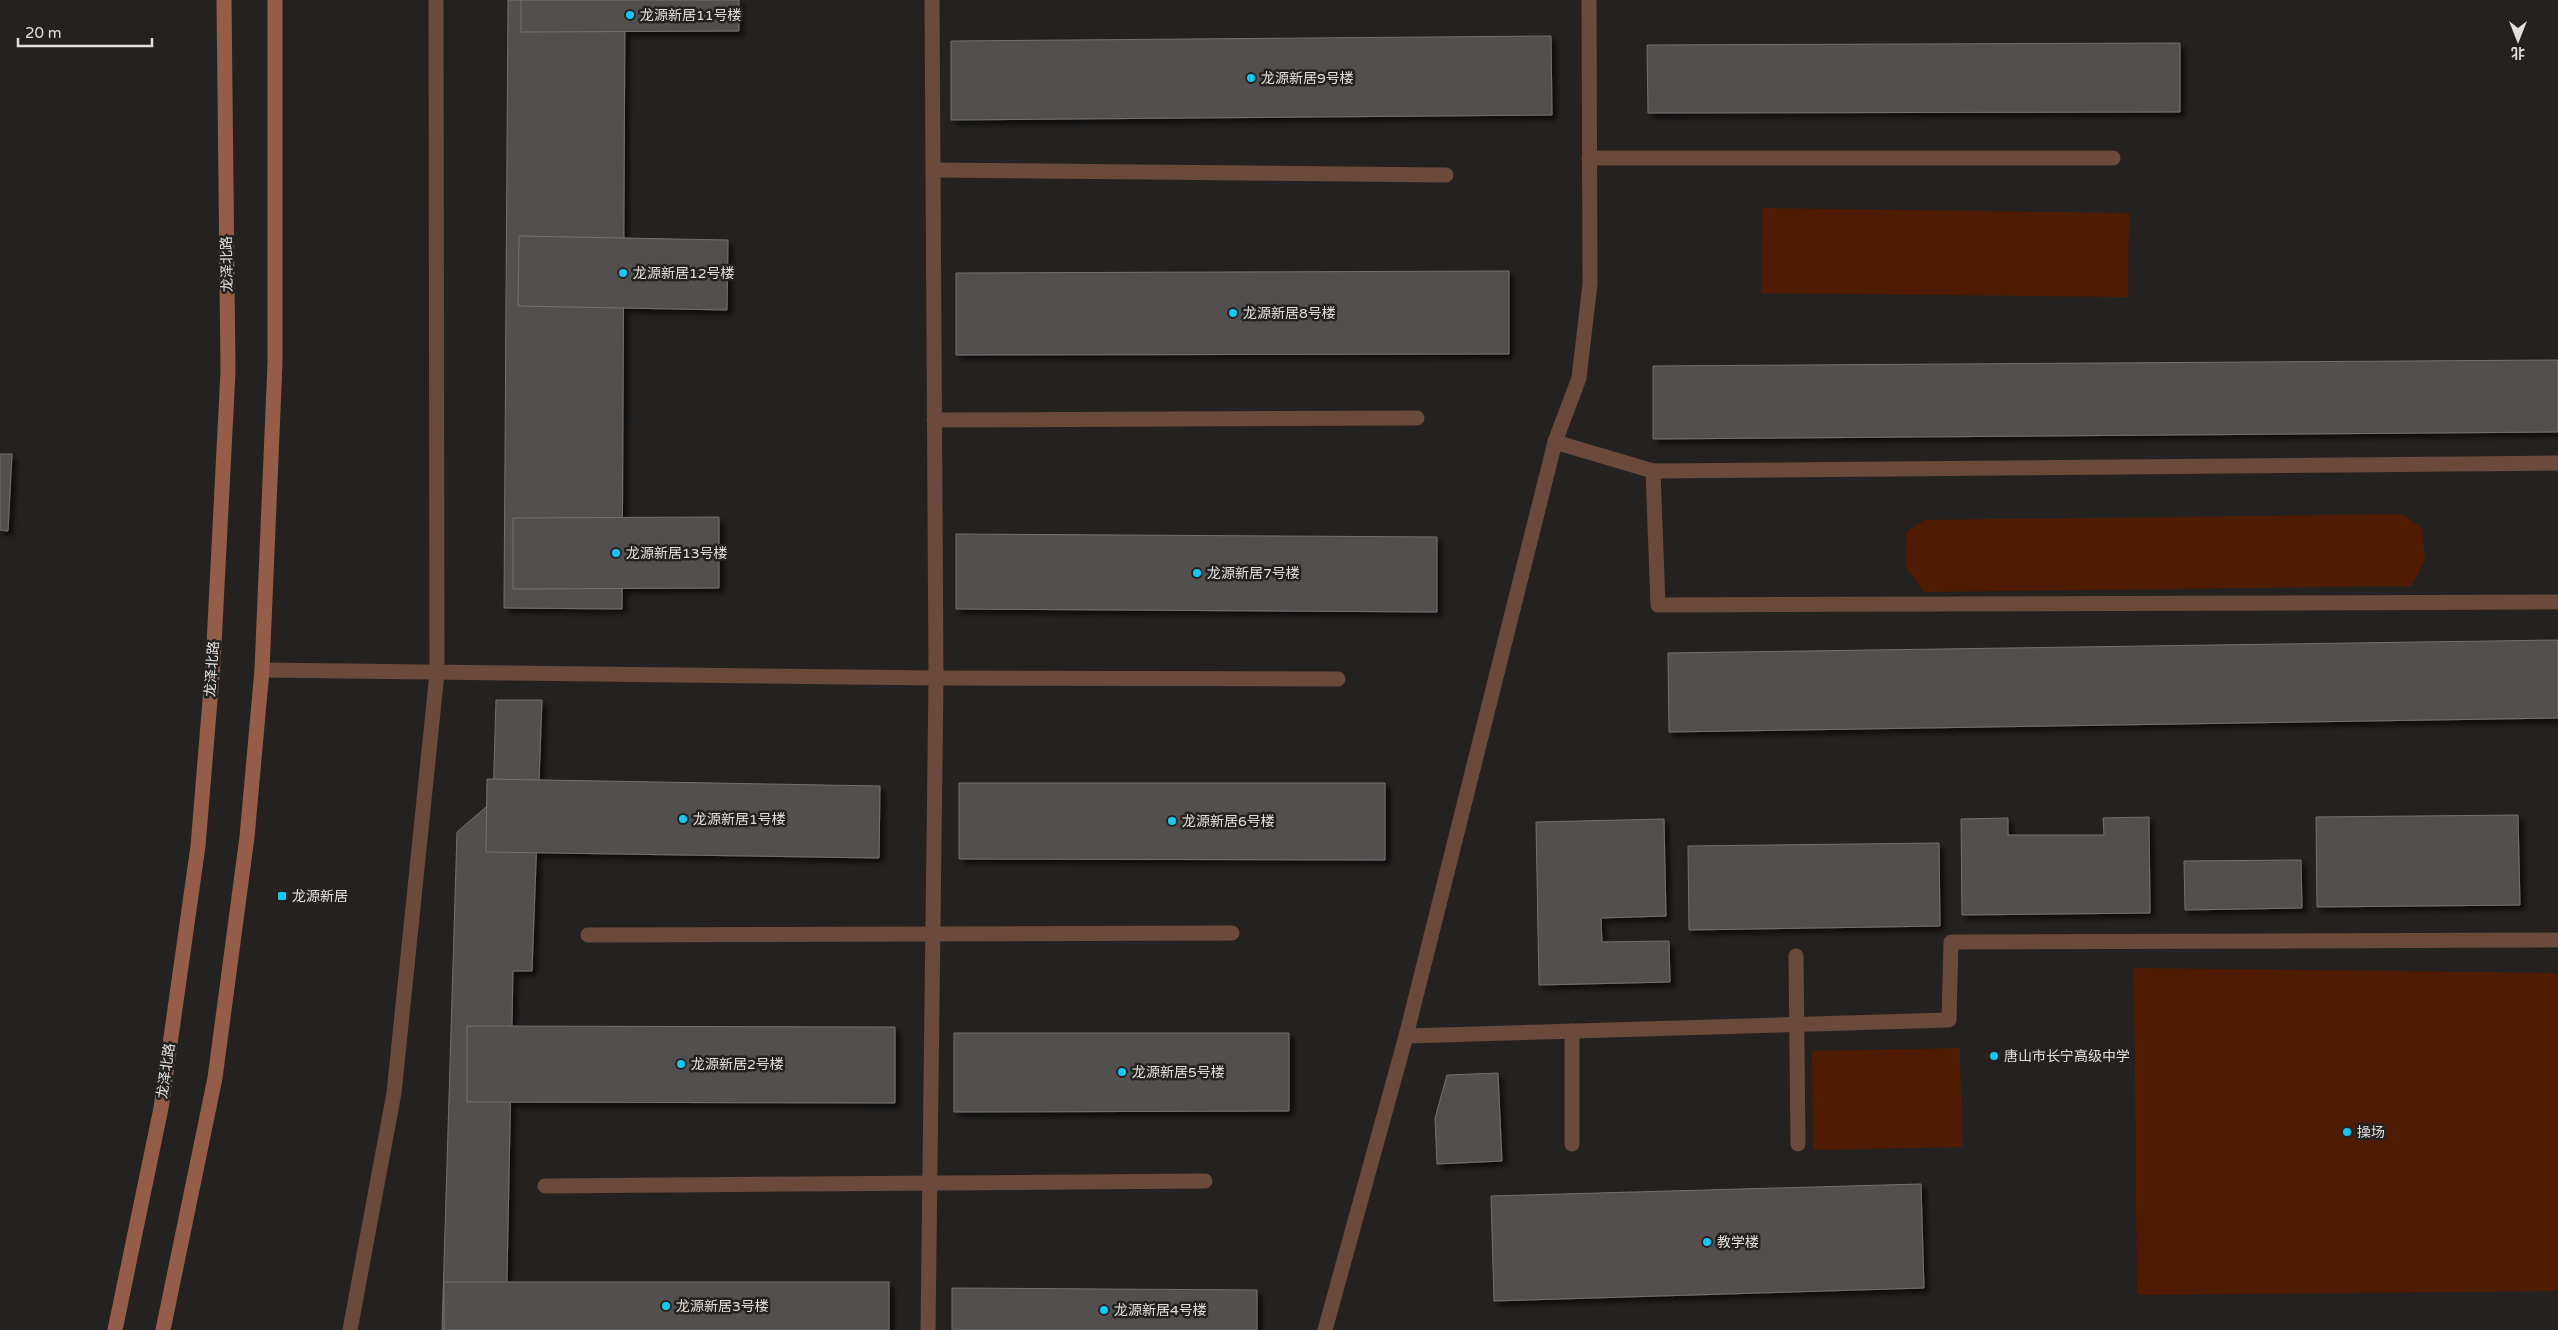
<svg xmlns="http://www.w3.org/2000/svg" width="2558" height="1330" font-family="'Varela Round','Noto Sans SC',sans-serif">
	<defs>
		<filter id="shadow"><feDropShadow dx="4.5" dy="4.5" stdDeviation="2.5" flood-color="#0009"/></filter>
	</defs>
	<rect width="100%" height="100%" fill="#242220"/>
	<!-- green -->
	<g fill="#4f1c03">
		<polygon points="1762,208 2129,213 2128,297 1761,293"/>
		<polygon points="2402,514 2422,528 2425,560 2412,586 1924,592 1905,566 1906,532 1924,520"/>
		<polygon points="2134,968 2558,973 2558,1291 2137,1295"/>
		<polygon points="1960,1048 1962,1147 1813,1150 1812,1051"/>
	</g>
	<!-- building -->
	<g fill="#53504f" stroke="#73706f" filter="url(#shadow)">
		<polygon points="508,0 625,0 622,609 504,608"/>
		<polygon points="521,0 739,0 739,31 521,32"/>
		<polygon points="1551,36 1552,115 951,120 951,41"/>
		<polygon points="2180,43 2180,112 1648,113 1647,45"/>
		<polygon points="519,236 728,240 727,310 518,306"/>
		<polygon points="1509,271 1509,354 956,355 956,273"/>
		<polygon points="2558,360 2558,432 1653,439 1653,366"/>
		<polygon points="0,454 12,454 8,531 0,530"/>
		<polygon points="719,517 719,588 513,589 513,518"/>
		<polygon points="956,534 1437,537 1437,612 956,609"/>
		<polygon points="2558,640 2558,718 1669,732 1668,653"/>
		<polygon points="496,700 542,700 532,971 513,971 506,1330 442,1330 457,832 493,801"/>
		<polygon points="487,779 880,786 879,858 486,852"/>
		<polygon points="959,783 1385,783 1385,860 959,859"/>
		<polygon points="2518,815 2520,905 2317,907 2316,817"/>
		<polygon points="2149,817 2150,913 1962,915 1961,819 2008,818 2008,835 2104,835 2103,818"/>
		<polygon points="1664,819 1666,916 1601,918 1602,942 1669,941 1670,982 1539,985 1536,822"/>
		<polygon points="1939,843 1940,926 1689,930 1688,846"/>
		<polygon points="2301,860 2302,908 2185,910 2184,861"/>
		<polygon points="467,1026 895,1027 895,1103 467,1102"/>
		<polygon points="954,1033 1289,1033 1289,1111 954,1112"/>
		<polygon points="1498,1073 1502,1161 1437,1164 1435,1118 1447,1075"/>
		<polygon points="1921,1184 1924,1288 1494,1301 1491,1196"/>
		<rect x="444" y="1282" width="445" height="48"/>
		<polygon points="952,1288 1257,1290 1257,1330 952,1330"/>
	</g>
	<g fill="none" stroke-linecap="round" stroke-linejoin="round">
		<!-- service -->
		<g stroke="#6b493b" stroke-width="15">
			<polyline points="1589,158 2113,158"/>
			<polyline points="933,170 1446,175"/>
			<polyline points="934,420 1417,418"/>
			<polyline points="1555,442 1653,471 2558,463"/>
			<polyline points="1653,471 1658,605 2558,602"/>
			<polyline points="262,670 936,678 1338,679"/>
			<polyline points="588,935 1232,933"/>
			<polyline points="1796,956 1798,1144"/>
			<polyline points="1406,1036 1949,1020 1951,942 2558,940"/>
			<polyline points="1572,1144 1572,1031"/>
			<polyline points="545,1186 1205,1181"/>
			<polyline points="350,1330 394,1093 437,673 436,0"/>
			<polyline points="928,1330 936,678 932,0"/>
		</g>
		<!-- minor -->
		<polyline stroke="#6b493b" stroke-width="15" points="1325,1330 1406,1036 1555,442 1579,378 1590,284 1589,0"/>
		<!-- secondary -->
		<g stroke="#935d47" stroke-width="15">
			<polyline points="115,1330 161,1108 198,846 213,664 228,372 224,0"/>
			<polyline points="163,1330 215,1078 247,837 262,670 275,363 275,0"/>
		</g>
	</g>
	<!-- markers -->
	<g fill="#0dcafa" stroke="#242220" stroke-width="2">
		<circle cx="630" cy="15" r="5"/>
		<circle cx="1251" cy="78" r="5"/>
		<circle cx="623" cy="273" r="5"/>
		<circle cx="1233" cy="313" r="5"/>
		<circle cx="616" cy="553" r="5"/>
		<circle cx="1197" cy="573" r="5"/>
		<circle cx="683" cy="819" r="5"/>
		<circle cx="1172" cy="821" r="5"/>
		<rect x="277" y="891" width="10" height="10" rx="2.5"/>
		<circle cx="1994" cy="1056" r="5"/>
		<circle cx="681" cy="1064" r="5"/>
		<circle cx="1122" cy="1072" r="5"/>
		<circle cx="2347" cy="1132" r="5"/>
		<circle cx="1707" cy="1242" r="5"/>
		<circle cx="666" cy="1306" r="5"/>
		<circle cx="1104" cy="1310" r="5"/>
	</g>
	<g text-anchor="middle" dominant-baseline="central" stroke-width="5" stroke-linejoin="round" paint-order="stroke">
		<!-- poi labels -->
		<g font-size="14" fill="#e2e0df" stroke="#242220" text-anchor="start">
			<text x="640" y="15">龙源新居11号楼</text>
			<text x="1261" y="78">龙源新居9号楼</text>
			<text x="633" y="273">龙源新居12号楼</text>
			<text x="1243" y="313">龙源新居8号楼</text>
			<text x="626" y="553">龙源新居13号楼</text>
			<text x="1207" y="573">龙源新居7号楼</text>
			<text x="693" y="819">龙源新居1号楼</text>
			<text x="1182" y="821">龙源新居6号楼</text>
			<text x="292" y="896">龙源新居</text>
			<text x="2004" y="1056">唐山市长宁高级中学</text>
			<text x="691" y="1064">龙源新居2号楼</text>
			<text x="1132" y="1072">龙源新居5号楼</text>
			<text x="2357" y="1132">操场</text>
			<text x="1717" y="1242">教学楼</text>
			<text x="676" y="1306">龙源新居3号楼</text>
			<text x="1114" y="1310">龙源新居4号楼</text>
		</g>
		<!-- street labels -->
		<g font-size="14" fill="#e2e0df" stroke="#242220">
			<text transform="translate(227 264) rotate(-91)">龙泽北路</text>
			<text transform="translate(212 669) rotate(-86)">龙泽北路</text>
			<text transform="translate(166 1071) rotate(-82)">龙泽北路</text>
		</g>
	</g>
	<!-- north arrow -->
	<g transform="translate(2518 40) rotate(180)" stroke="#242220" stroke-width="4" paint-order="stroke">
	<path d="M0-4L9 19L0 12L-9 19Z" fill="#e2e0df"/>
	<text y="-8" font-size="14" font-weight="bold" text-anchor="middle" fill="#e2e0df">北</text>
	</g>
	<!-- scale -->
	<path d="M18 38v8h134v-8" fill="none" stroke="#e2e0df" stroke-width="2.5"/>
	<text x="25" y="38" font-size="15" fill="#e2e0df" stroke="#242220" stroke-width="4" paint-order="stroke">20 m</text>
</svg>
